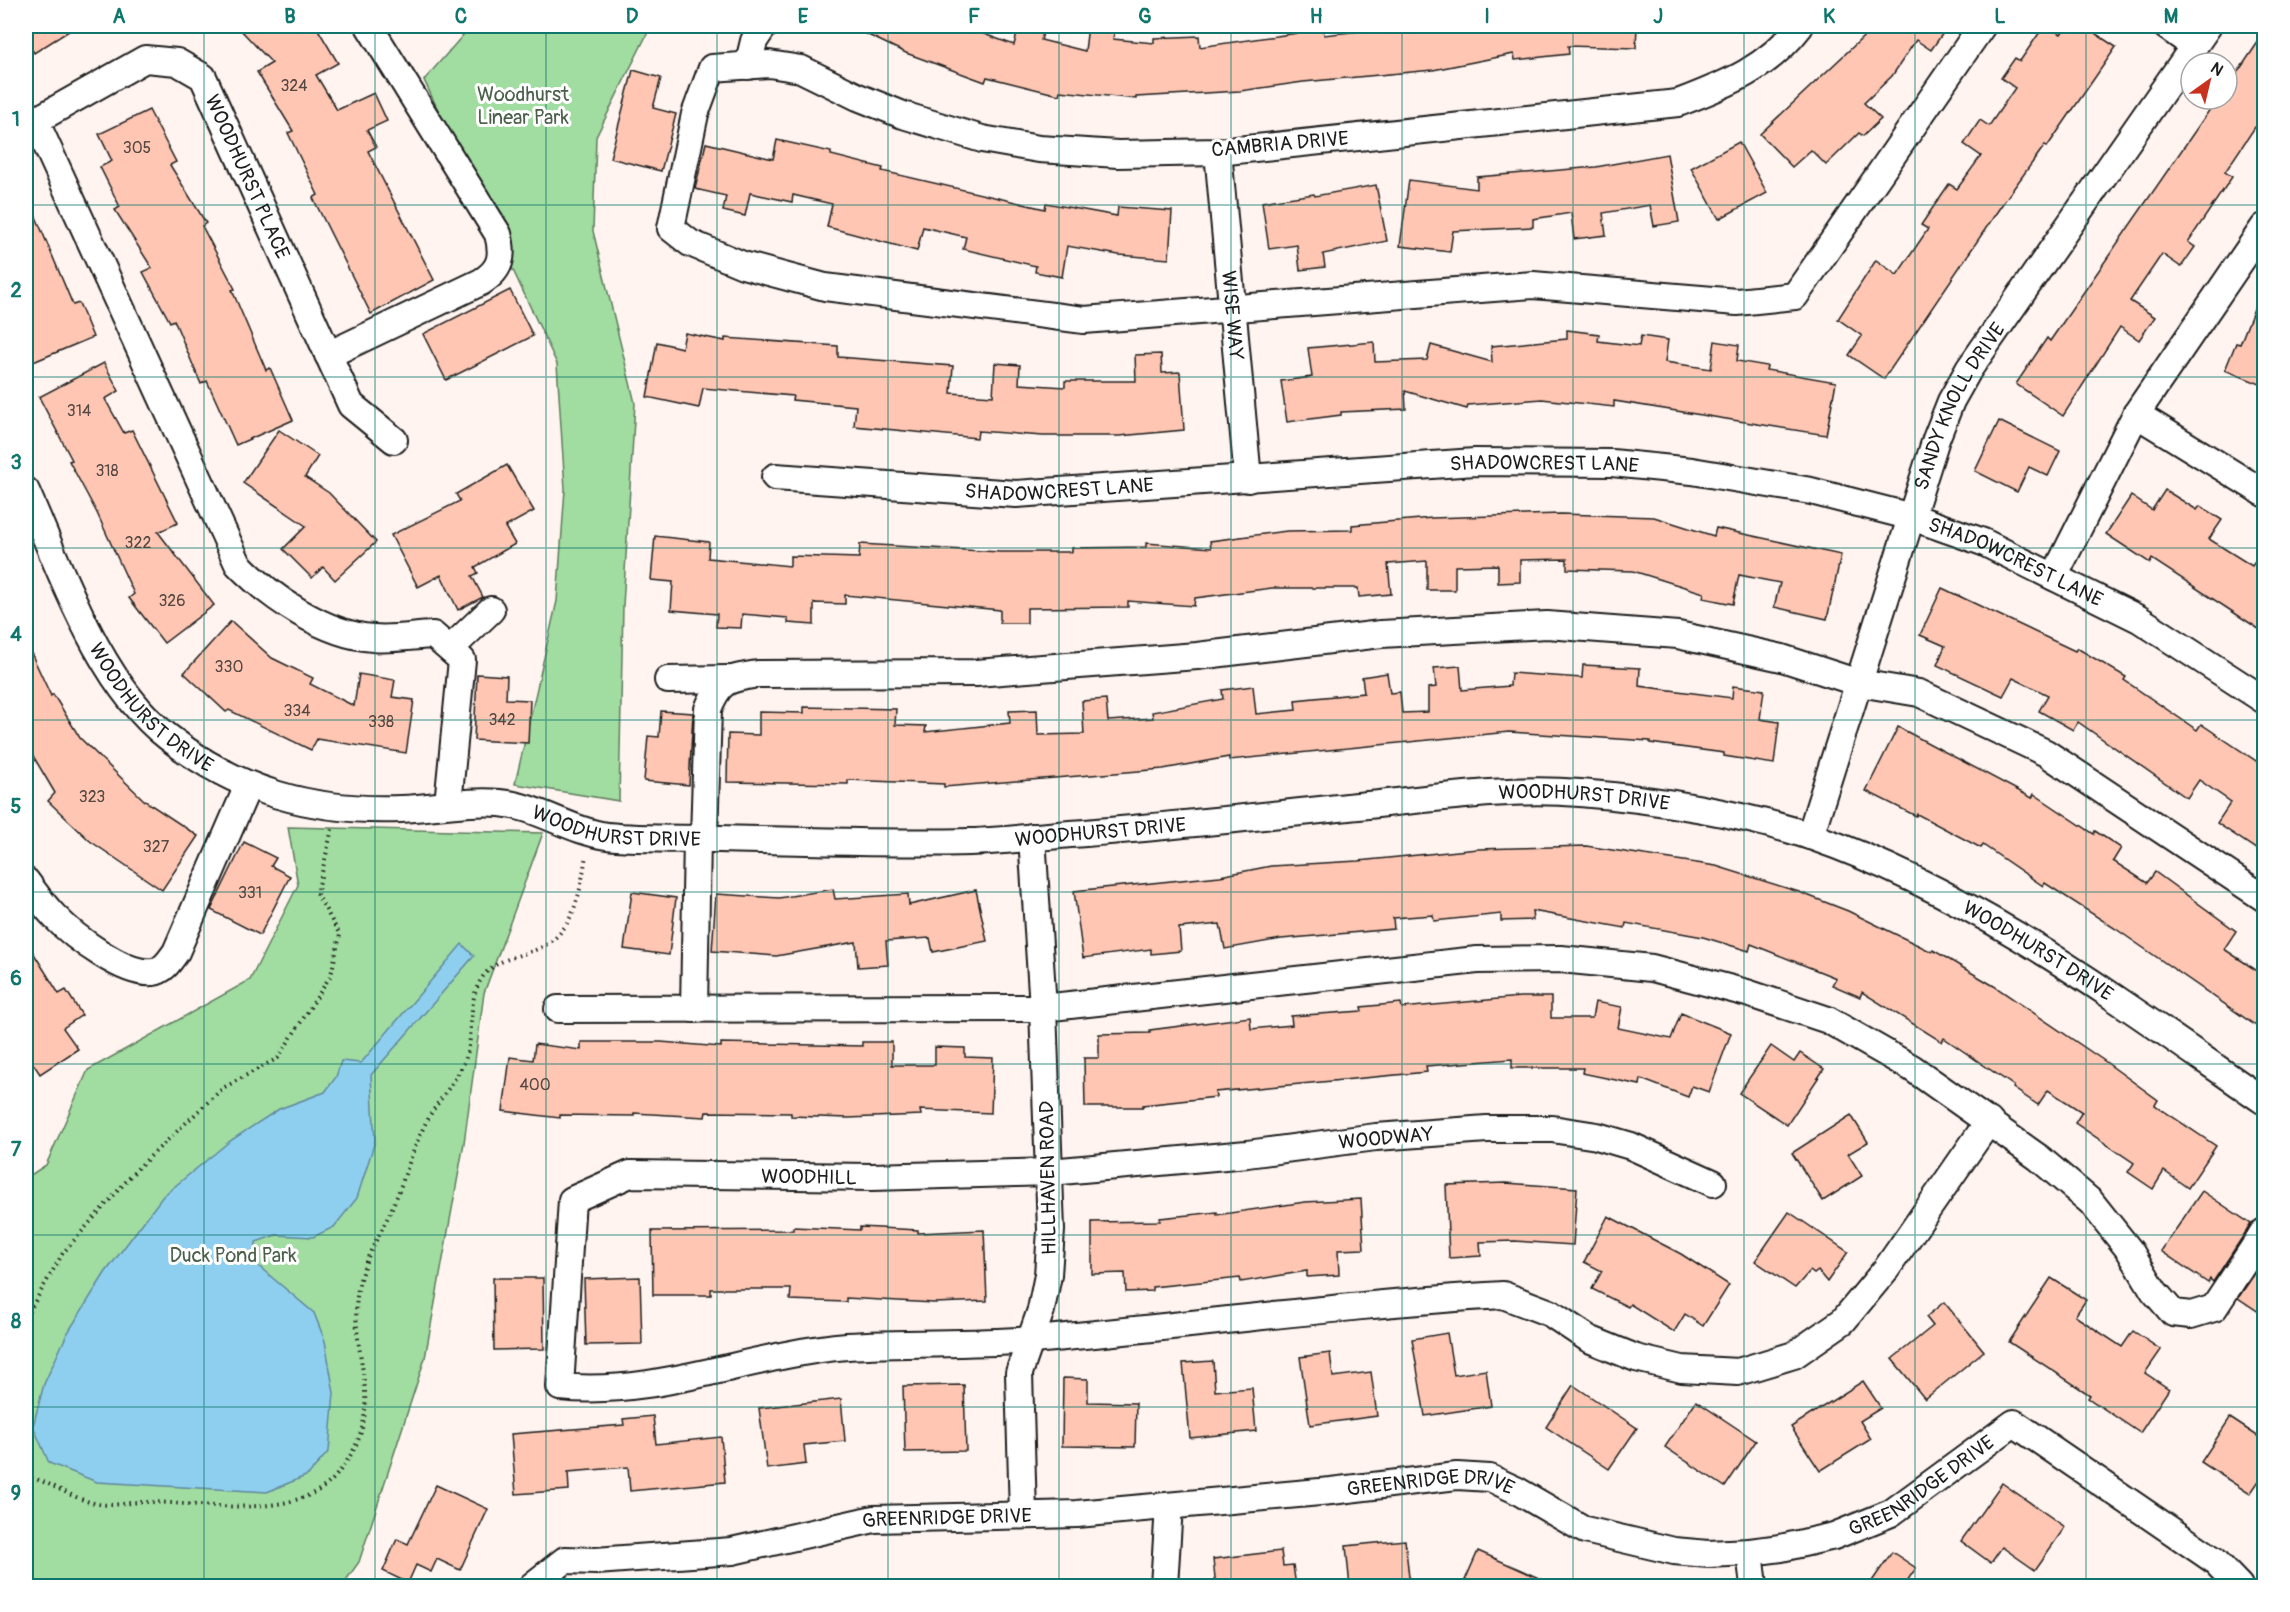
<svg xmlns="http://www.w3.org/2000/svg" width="2290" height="1612" font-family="Pangolin,sans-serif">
	<rect width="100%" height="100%" fill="#fff4f0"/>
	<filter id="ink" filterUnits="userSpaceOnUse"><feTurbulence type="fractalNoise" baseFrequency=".0167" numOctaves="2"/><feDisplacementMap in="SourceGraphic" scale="12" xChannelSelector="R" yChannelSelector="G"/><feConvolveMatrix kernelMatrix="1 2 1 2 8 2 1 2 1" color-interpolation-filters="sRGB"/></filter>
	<g filter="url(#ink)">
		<!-- green -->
		<g fill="#a1dca1" stroke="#5e7c5e" stroke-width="1.5">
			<polygon points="471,26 651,26 596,137 593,231 635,403 623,606 619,801 515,784 557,601 565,489 557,364 424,80"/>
			<polygon points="288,827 543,833 484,993 464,1143 425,1358 359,1562 342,1586 26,1586 26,1178 46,1165 88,1070 250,980 298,885"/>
		</g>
		<!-- water -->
		<polygon fill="#8ecfef" stroke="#60879b" stroke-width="1.5" points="462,944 474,956 371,1075 375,1141 357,1198 334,1227 313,1237 276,1235 256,1242 256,1264 314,1313 325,1341 334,1393 329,1451 308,1475 267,1492 97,1482 49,1463 33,1426 44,1384 67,1334 105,1273 163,1196 230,1141 279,1109 325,1092 336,1077 341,1061 361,1063"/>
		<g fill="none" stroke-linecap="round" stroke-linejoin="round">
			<!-- stream -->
			<polyline stroke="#60879b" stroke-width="8" points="254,1586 254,1585"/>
		</g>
		<!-- building -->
		<g fill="#ffc7b3" stroke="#1c1c1c" stroke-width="1.5">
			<polygon points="26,26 77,26 34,53 26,40"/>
			<polygon points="237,26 316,26 338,63 316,75 337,110 374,93 387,121 367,130 376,147 368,151 434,280 371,314 313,198 318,195 288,133 293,131 257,72 272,63"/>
			<polygon points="849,26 975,26 973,30 1014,45 1019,26 1045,26 1041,40 1085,51 1088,26 1115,27 1113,39 1154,43 1154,38 1199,36 1200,47 1297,33 1296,26 1323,26 1324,35 1369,30 1369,26 1400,26 1401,29 1432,26 1637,26 1636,48 1568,46 1569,54 1515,60 1514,54 1433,70 1303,82 1240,91 1136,97 1136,99 1060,91 1059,95 987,77 985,82 906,53"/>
			<polygon points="1875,26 1948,26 1931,50 1916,40 1892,76 1864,103 1881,119 1863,136 1859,133 1826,165 1811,150 1792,167 1760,134"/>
			<polygon points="2044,26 2061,34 2067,26 2084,26 2116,47 2047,147 2045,145 2003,203 1884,379 1849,355 1862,336 1838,319 1876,260 1897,275 1928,229 1921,225 1949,184 1957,189 1981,156 1964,144 1980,120 1989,126 2015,88 2001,78 2015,58 2020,61"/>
			<polygon points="2265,32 2265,134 2255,127 2225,172 2232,177 2188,242 2195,247 2181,267 2162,254 2130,301 2155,317 2139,340 2120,327 2063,416 2016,384 2047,338 2050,341 2217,99 2227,99 2227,88"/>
			<polygon points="633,70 661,78 653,108 676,114 661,171 610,158"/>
			<polygon points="149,110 176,162 170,165 206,223 202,226 235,289 232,290 266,370 270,368 293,420 236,445 207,381 201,384 174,320 170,322 143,272 152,268 115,210 120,207 100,167 112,161 99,134"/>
			<polygon points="777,140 831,152 831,155 883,168 882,171 1045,209 1046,203 1117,216 1118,207 1172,211 1169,259 1119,255 1067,246 1062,277 1035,272 1036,266 963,249 966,237 923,227 917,251 827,227 832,204 793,195 792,202 750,193 745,216 723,211 726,196 695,189 706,143 773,159"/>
			<polygon points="1739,142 1767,193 1719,219 1691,168"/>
			<polygon points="1667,154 1679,222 1654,226 1650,205 1603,213 1606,235 1574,239 1571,213 1533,219 1533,227 1453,231 1450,252 1400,246 1409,180 1477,189 1477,177 1596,167"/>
			<polygon points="1376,185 1387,241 1323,254 1325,267 1300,270 1297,245 1269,249 1262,202 1314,194 1315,196"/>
			<polygon points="26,193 73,305 79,303 93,337 26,365"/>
			<polygon points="2263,286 2265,287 2265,386 2225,370 2236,343 2240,344"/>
			<polygon points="510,290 533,336 446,380 423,334"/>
			<polygon points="1567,330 1599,334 1598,341 1639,346 1641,336 1668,340 1665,362 1711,369 1715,341 1739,345 1737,361 1767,366 1766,370 1836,382 1826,435 1614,401 1614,407 1542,399 1468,405 1467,409 1405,391 1406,409 1341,412 1341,415 1287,422 1281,381 1312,377 1308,348 1374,342 1375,362 1427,360 1431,345 1492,362 1491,346 1567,339"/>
			<polygon points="685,333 725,341 725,338 838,346 838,357 953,366 951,393 993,396 995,363 1020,365 1019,384 1065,387 1065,381 1136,381 1135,355 1161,354 1162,373 1180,372 1184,430 1119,436 1043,436 978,431 977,438 854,426 856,406 792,400 793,396 703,388 699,408 647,397 657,342 682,348"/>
			<polygon points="104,363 119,391 105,399 124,433 132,430 178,523 158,532 214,605 164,643 129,598 134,594 97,513 69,461 72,460 39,397"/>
			<polygon points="1999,421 2060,451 2048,476 2029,467 2017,492 1975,471"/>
			<polygon points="279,430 318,456 305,477 329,493 376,542 335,580 323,567 312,578 283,549 306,526 243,483"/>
			<polygon points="507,465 534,511 505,527 515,544 475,567 478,573 472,576 483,597 458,610 441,575 418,587 391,535 460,501 456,494"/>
			<polygon points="2165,490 2197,510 2200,506 2222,520 2209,539 2252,566 2265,548 2265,633 2152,559 2150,563 2106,534 2131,496 2152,510"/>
			<polygon points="1561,514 1654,517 1714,536 1716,528 1841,555 1827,619 1774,607 1780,583 1739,575 1733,604 1703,598 1704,593 1633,571 1567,569 1567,559 1520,560 1520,582 1498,583 1498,565 1455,566 1455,590 1427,590 1427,561 1388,564 1391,594 1359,597 1358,588 1272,588 1195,598 1194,606 1128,601 1128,607 1027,608 1027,623 1000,623 1000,610 845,595 845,604 814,603 814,625 788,623 788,618 742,614 741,628 716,627 717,614 671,610 673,582 651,580 655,536 709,542 708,558 790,566 790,556 859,558 860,544 1000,552 1072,552 1072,548 1146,547 1146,543 1211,548 1210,541 1287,531 1352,530 1352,525 1432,518"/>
			<polygon points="1942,588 2075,651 2077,648 2126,677 2124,680 2197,730 2201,724 2265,767 2265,855 2217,823 2231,802 2199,780 2187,798 2078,722 2073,730 2039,711 2048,695 2013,678 2003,696 1937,665 1945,646 1920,635"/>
			<polygon points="231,621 272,658 313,678 310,684 354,706 359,674 395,680 392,697 414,700 406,753 317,739 311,750 229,710 226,712 184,673"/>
			<polygon points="26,642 51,696 53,694 80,738 145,801 198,836 162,890 90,841 48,801 55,793 26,744"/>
			<polygon points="1583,665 1640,668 1639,686 1732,698 1733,686 1764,690 1760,719 1779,722 1774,764 1724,756 1724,753 1650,743 1650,741 1509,732 1229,760 1229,757 1163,769 944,787 944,784 848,780 848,784 727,782 728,734 759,735 759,712 804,713 804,707 896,709 895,725 926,726 925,732 1010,723 1009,711 1037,710 1038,735 1084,734 1082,701 1106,699 1108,721 1153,718 1152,712 1223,699 1222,690 1253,686 1256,714 1296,710 1295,700 1364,693 1362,677 1387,673 1390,693 1400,692 1402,713 1428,712 1428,688 1436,687 1434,668 1460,666 1462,690 1510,686 1511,673 1582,678"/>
			<polygon points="477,674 507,676 506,699 530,700 528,743 474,740"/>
			<polygon points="661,711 693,713 689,785 644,781 648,736 659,737"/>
			<polygon points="1898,727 2032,798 2034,794 2094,834 2095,831 2121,848 2113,861 2147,883 2155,872 2236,931 2224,949 2265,976 2265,1032 2116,929 2045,883 2043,886 1983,845 1981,848 1917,814 1916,816 1866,791"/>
			<polygon points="244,842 276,858 271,866 290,876 260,935 211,910"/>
			<polygon points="1586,846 1716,866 1799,892 1848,911 1932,952 1933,950 1994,986 2103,1060 2158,1100 2155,1105 2216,1146 2188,1188 2164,1171 2153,1189 2128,1172 2134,1163 2075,1123 2082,1112 2048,1090 2038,1105 2013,1088 2014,1086 1944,1038 1942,1042 1862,992 1860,997 1832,985 1836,978 1751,944 1749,951 1703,937 1626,923 1625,928 1532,911 1533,920 1501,921 1501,914 1434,921 1433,915 1393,918 1394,929 1281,939 1225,949 1220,924 1179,928 1181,951 1151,954 1151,949 1083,958 1074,891 1220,876 1271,866 1358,861 1478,849"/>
			<polygon points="833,889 835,899 908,894 909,905 976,890 987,941 933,952 930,938 886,941 888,965 858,967 856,942 776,956 712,951 716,894 779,898"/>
			<polygon points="632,892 676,898 669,955 624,949"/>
			<polygon points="26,941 59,994 66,990 82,1015 63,1028 78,1049 40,1074 26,1053"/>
			<polygon points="1520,997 1551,997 1551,1018 1592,1018 1595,1002 1622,1007 1618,1028 1671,1039 1681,1013 1731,1033 1709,1092 1692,1086 1688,1097 1641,1079 1640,1085 1582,1073 1583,1068 1512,1068 1512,1059 1426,1066 1427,1072 1215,1092 1216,1097 1143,1105 1143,1107 1085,1107 1084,1058 1099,1058 1099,1034 1150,1033 1150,1030 1250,1017 1251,1029 1292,1025 1291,1016 1362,1011 1361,1007 1401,1003 1402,1008"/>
			<polygon points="581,1042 661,1042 721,1047 721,1043 862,1046 862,1042 892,1042 892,1065 935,1065 935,1047 965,1048 965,1057 993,1058 991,1113 920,1110 921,1115 848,1118 791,1116 791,1113 706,1112 705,1117 634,1113 634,1116 560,1115 560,1118 503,1111 510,1057 533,1060 535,1044 581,1050"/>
			<polygon points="1771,1046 1794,1062 1800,1053 1824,1069 1787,1125 1739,1093"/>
			<polygon points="1851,1115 1868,1142 1848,1154 1862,1176 1823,1201 1792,1153"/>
			<polygon points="1506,1183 1577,1188 1573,1245 1515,1241 1480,1242 1481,1256 1449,1258 1446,1185"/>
			<polygon points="2202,1191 2251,1224 2213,1282 2210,1279 2208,1283 2161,1251"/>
			<polygon points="1361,1199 1364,1249 1338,1250 1339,1275 1307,1277 1307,1271 1241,1282 1240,1278 1152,1287 1152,1291 1126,1292 1125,1273 1092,1274 1092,1222 1160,1221 1160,1218 1217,1212 1217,1215 1305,1202"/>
			<polygon points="1789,1212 1848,1252 1827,1282 1818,1271 1814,1274 1810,1271 1795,1288 1755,1261"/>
			<polygon points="1608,1216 1681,1254 1729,1285 1703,1326 1685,1314 1674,1332 1630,1304 1628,1307 1592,1289 1602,1271 1584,1262"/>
			<polygon points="793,1227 860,1230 860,1227 918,1230 918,1233 984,1230 987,1301 934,1303 846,1298 846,1302 790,1300 791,1289 711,1289 711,1295 653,1295 652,1231 793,1230"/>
			<polygon points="2265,1259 2265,1316 2238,1298"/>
			<polygon points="640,1277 642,1344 586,1345 584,1279"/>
			<polygon points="493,1278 543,1278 544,1349 494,1350"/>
			<polygon points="2051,1278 2086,1300 2075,1316 2122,1347 2133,1331 2161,1350 2145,1373 2169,1389 2140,1433 2088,1398 2090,1395 2009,1342"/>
			<polygon points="1944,1302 1984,1351 1925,1399 1892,1359 1933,1326 1926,1317"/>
			<polygon points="1447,1333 1454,1375 1486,1370 1491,1406 1425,1416 1412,1339"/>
			<polygon points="1330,1353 1333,1377 1371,1372 1377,1416 1310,1425 1300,1357"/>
			<polygon points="1213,1361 1215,1391 1252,1388 1256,1431 1190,1438 1183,1363"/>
			<polygon points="1063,1378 1088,1379 1088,1402 1136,1403 1135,1447 1062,1446"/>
			<polygon points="1863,1381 1881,1408 1860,1421 1871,1439 1820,1471 1791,1427"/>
			<polygon points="964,1385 966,1451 905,1452 903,1386"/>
			<polygon points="1573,1385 1637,1428 1609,1469 1546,1427"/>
			<polygon points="841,1399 845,1441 804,1445 806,1464 767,1469 759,1408"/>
			<polygon points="1696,1401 1756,1441 1725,1487 1665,1447"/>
			<polygon points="653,1416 656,1444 721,1437 725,1482 630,1491 628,1467 568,1472 569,1490 516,1494 511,1434 624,1425 623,1419"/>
			<polygon points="2230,1418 2265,1441 2265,1472 2250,1494 2201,1462"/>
			<polygon points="2002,1483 2065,1527 2035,1570 2002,1547 1991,1563 1961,1541"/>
			<polygon points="436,1485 488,1509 460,1570 437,1559 431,1572 416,1565 408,1583 383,1571 397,1539 408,1544"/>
			<polygon points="1405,1540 1410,1587 1350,1587 1346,1546"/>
			<polygon points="1281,1551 1283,1566 1293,1565 1296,1587 1216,1587 1213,1559"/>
			<polygon points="1478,1551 1559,1587 1462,1587"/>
			<polygon points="1892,1552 1916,1568 1903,1587 1868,1587"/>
		</g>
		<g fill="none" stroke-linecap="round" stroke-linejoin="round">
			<defs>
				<g id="minor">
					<path d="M1800,26C1767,69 1727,84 1678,103L1218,152L1118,154L1039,149L982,139L903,115L858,97L801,69L769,64L712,68L695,114L671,228L690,243L743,265L825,287L1084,320L1533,285L1737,302L1795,296L1982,26"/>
					<polyline points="2166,26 2194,46"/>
					<polyline points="748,66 754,41 764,26"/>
					<path d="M35,120L238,564C270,597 325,635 373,638C392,640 413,636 433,635L462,660L448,804"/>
					<path id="s1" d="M26,126L145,59L177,62L203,77L351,405L394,440"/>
					<path id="s2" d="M1218,152L1248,479"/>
					<path d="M328,355L481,282C501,270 504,256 498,234L369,26"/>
					<polyline points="2136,414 2264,493"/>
					<path id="s3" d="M775,477L1016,494L1475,462L1612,463L1692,471L1811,491L1912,517L1983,542L2139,619L2264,700"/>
					<path id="s4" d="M26,491C61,570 99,684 168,737C238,792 312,812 401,809C435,808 466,800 500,803C537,806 570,831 607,836C644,840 683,838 720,839C803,841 887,844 970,842C1003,841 1036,837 1070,834C1169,827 1269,815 1368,805C1438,798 1510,787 1580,793C1655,799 1742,813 1813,837C1977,894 2123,1004 2264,1101"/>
					<polyline points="2054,577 2136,414 2264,227"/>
					<polyline points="450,649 491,610"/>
					<polyline points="668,680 727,679"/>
					<path id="s5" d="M1810,836L1936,439L1951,401L1969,369L2208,26"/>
					<path d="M704,838L708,709C720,679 728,679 758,674L976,673L1197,656L1381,634L1547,625L1678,635L1782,658L1859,683L1919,693L2046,753L2264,898"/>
					<path d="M26,881C35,893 44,906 55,917C73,936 125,976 153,972C164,971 170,960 176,952L248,786"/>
					<polyline points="558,1009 1043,1008 1477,960 1561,959 1652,968 1747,993 1828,1020 1912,1068 2039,1158 2091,1202 2130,1251 2154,1291 2173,1313 2191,1315 2214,1308 2264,1232"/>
					<polyline points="694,1009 697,838"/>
					<path d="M1713,1183L1631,1146L1597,1136L1552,1129H1487L1376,1137L1247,1154L1050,1172L872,1177L630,1174L572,1200L560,1387C658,1397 751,1354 847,1346C909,1342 971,1345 1033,1340C1190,1326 1346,1304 1503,1295L1550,1313L1589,1339L1636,1358L1682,1369L1738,1372L1794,1355L1843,1321L1887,1268L1989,1121"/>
					<polyline points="1023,1515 1019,1373 1041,1310 1048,1275 1051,1230 1043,1008 1032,837"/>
					<polyline points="1750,1552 1754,1586"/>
					<path id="s6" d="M532,1586L565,1560L596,1561L732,1551L874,1519L1077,1514L1331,1491L1457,1476L1490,1478L1516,1490L1585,1530L1674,1551L1708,1554L1750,1552L1781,1548L1834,1536L1891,1513L2014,1423L2214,1560L2239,1586"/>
					<polyline points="1164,1586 1169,1506"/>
				</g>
			</defs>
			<!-- minor casing -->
			<use href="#minor" stroke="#1c1c1c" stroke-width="30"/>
			<!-- path -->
			<g stroke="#1c1c1c" stroke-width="4" stroke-dasharray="1.5 4.5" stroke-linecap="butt">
				<polyline points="26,1317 63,1253 137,1169 223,1088 278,1058 331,975 340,935 317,894 332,829"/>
				<path d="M26,1476C51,1482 72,1499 98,1504C114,1507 133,1501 150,1502C202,1503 289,1520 331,1481C336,1477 340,1470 344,1465C390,1403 345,1350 359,1284C365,1256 381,1234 392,1208C405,1179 413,1145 429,1117C440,1098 457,1080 465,1060C476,1032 465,1000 484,975C500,956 526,956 544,946C576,928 581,887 586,855"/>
			</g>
			<!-- minor -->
			<use href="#minor" stroke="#fff" stroke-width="26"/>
		</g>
	</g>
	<!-- grid -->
	<path fill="none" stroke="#0f766e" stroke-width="1.5" stroke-opacity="0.55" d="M204,26V1586M375,26V1586M546,26V1586M717,26V1586M888,26V1586M1059,26V1586M1231,26V1586M1402,26V1586M1573,26V1586M1744,26V1586M1915,26V1586M2086,26V1586M26,205H2264M26,377H2264M26,548H2264M26,720H2264M26,892H2264M26,1064H2264M26,1235H2264M26,1407H2264"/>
	<g text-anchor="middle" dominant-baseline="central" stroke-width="6" stroke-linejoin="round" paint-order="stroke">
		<!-- number labels -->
		<g font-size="16" fill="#554742">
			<text x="294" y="86">324</text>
			<text x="137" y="148">305</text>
			<text x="79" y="411">314</text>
			<text x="107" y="471">318</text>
			<text x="138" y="543">322</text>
			<text x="172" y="601">326</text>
			<text x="229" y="667">330</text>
			<text x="297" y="711">334</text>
			<text x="502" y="720">342</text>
			<text x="381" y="722">338</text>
			<text x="92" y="797">323</text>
			<text x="156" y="847">327</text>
			<text x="250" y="893">331</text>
			<text x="535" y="1085">400</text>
		</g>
		<!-- park labels -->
		<g font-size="20" fill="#4b5f4b" stroke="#fff">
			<text x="523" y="94">Woodhurst<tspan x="523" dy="23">Linear Park</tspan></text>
			<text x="233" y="1255">Duck Pond Park</text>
		</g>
		<!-- street labels -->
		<g font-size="20" fill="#1c1c1c" stroke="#fff">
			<text transform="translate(1280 144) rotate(-5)">CAMBRIA DRIVE</text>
			<text stroke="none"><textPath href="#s1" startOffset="308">WOODHURST PLACE</textPath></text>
			<text stroke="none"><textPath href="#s2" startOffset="164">WISE WAY</textPath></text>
			<text stroke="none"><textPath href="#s5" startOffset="456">SANDY KNOLL DRIVE</textPath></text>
			<text stroke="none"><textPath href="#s3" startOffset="771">SHADOWCREST LANE</textPath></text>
			<text stroke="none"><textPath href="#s3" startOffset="285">SHADOWCREST LANE</textPath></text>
			<text stroke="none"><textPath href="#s3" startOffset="1257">SHADOWCREST LANE</textPath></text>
			<text stroke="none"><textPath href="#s4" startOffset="254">WOODHURST DRIVE</textPath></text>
			<text stroke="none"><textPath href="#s4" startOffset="1728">WOODHURST DRIVE</textPath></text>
			<text stroke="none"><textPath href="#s4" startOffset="756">WOODHURST DRIVE</textPath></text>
			<text stroke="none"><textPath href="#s4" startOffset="1242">WOODHURST DRIVE</textPath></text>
			<text stroke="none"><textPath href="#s4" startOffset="2214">WOODHURST DRIVE</textPath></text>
			<text transform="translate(1386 1138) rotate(-5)">WOODWAY</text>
			<text transform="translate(809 1177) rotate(1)">WOODHILL</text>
			<text transform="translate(1048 1178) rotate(-91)">HILLHAVEN ROAD</text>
			<text stroke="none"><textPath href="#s6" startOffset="1436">GREENRIDGE DRIVE</textPath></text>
			<text stroke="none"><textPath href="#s6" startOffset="914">GREENRIDGE DRIVE</textPath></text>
			<text stroke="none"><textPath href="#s6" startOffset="428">GREENRIDGE DRIVE</textPath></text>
		</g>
	</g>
	<!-- margin -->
	<rect width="2290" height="1612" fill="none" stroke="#fff" stroke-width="66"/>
	<!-- north arrow -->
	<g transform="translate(2209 81) rotate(34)"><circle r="28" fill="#ffffff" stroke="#a4a4a4" stroke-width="1.5"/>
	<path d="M0-4.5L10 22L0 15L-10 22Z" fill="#c8321e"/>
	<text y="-9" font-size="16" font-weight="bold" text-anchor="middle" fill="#1c1c1c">N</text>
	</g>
	<rect x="33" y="33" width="2224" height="1546" fill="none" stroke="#0f766e" stroke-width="2"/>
	<g font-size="20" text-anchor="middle" font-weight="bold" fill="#0f766e">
		<text x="119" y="23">A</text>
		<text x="290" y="23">B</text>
		<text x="461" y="23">C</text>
		<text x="632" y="23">D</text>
		<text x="803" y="23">E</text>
		<text x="974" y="23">F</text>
		<text x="1145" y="23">G</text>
		<text x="1316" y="23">H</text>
		<text x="1487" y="23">I</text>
		<text x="1658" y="23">J</text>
		<text x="1829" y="23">K</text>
		<text x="2000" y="23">L</text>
		<text x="2171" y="23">M</text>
		<text x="16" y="126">1</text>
		<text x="16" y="297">2</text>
		<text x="16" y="469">3</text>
		<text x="16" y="641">4</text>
		<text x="16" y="813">5</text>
		<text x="16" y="985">6</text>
		<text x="16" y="1156">7</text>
		<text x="16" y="1328">8</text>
		<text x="16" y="1500">9</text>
	</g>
</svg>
